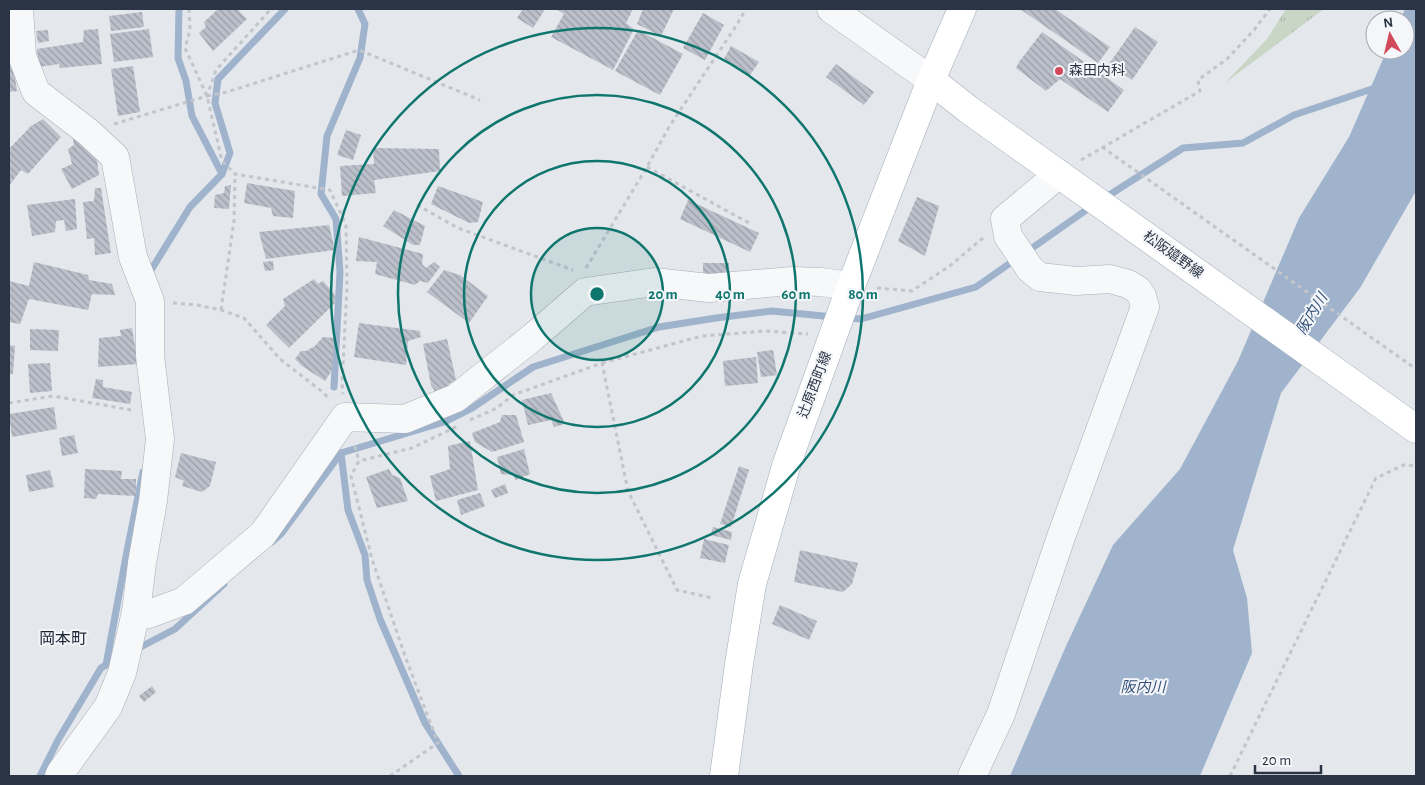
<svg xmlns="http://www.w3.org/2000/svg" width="1425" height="785" font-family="'Alegreya Sans','Noto Sans JP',sans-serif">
	<defs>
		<pattern id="park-tufts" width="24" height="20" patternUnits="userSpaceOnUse" patternTransform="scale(1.25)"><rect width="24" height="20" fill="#c9d6c5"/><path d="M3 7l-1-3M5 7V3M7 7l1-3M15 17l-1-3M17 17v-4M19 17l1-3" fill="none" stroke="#adb8ab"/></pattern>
		<pattern id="building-back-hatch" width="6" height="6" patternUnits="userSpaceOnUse" patternTransform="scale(1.25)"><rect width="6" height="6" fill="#bbc0ca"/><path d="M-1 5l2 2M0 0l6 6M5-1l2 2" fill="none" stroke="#989da6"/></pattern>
	</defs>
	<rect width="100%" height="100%" fill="#e4e7ec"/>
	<!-- park -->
	<polygon fill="url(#park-tufts)" points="1286,9 1324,9 1225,83 1267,39"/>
	<!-- water -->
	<polygon fill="#9fb4cc" points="1405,9 1416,9 1416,191 1360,288 1281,393 1233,550 1247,598 1252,653 1200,776 1010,776 1066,646 1113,545 1180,469 1238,361 1299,218 1349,137 1387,50 1405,50 1405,20 1400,20"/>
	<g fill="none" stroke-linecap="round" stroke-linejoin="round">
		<!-- stream -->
		<g stroke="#9fb4cc" stroke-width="7">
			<polyline points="222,174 230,153 215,103 218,79 285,9"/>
			<polyline points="1103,199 1183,148 1243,143 1294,115 1378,87"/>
			<polyline points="1025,253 1092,206"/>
			<polyline points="148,275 190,207 222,174 192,116 186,81 178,58 179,9"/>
			<polyline points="845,318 861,319 976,287 1016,259"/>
			<polyline points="334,387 340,272 336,219 321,194 327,136 360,58 365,24 358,9"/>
			<polyline points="341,453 348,510 365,555 367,580 380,619 425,723 459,776"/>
			<polyline points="272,542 281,534 341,453 444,422 472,408 533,367 659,327 716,318 772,311 834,317"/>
			<polyline points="135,650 175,629 224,584"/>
			<polyline points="106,665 119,658"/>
			<polyline points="40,776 58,740 101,668 106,665 128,546 143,472"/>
		</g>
	</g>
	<!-- building -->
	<g fill="url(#building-back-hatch)">
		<polygon points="218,9 228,9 230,10 231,9 237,9 247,19 213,51 199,33 206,27 204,22"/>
		<polygon points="523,9 540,9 544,11 533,28 517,18"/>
		<polygon points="556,9 633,9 626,23 634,29 613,70 551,37 564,14"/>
		<polygon points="643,9 674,9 661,36 637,24"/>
		<polygon points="1020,9 1055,9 1110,47 1098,63"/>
		<polygon points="142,12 144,27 111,31 109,16"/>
		<polygon points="703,13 724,25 705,60 683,48"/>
		<polygon points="9,21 12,57 17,91 9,92"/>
		<polygon points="1135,27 1158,42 1132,80 1109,64"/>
		<polygon points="98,29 102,64 60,68 59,64 39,67 37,49 83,42 84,30"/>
		<polygon points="149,29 153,57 114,62 110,34"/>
		<polygon points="48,30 49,41 38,43 36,31"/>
		<polygon points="638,30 683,54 660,95 615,71"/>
		<polygon points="1042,32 1124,90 1108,112 1060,79 1046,91 1016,68 1019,62"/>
		<polygon points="731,46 759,62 750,75 724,59"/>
		<polygon points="836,64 874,92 864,105 826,77"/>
		<polygon points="133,66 140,112 118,116 111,69"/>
		<polygon points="43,119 61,137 28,174 21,170 9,186 9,149 31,126"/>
		<polygon points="71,129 89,147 97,160 99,175 72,189 61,169 72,164 68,149 74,145"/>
		<polygon points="346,130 361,135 353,160 337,155"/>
		<polygon points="373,148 439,149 440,171 374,180 376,193 342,196 340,166 374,164"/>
		<polygon points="247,183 295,191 293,218 273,216 271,208 244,203"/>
		<polygon points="231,185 229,209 214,208 215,195 224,193 225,186"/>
		<polygon points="438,186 483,202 478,222 469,223 431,204"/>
		<polygon points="95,188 101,188 111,253 95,255 94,238 87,239 83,202 94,201"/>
		<polygon points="917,197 939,206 925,256 898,241"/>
		<polygon points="75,199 77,229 66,231 64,220 56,221 55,232 32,236 27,205"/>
		<polygon points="688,200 759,233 750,252 680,219"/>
		<polygon points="394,210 425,226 420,245 413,245 383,226"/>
		<polygon points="329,225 335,250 266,259 259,232"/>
		<polygon points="359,237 423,254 422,264 426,268 434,262 440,267 428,283 420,281 415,285 375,274 377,262 356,261"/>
		<polygon points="273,261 274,270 265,271 263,262"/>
		<polygon points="34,262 88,275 89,280 112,284 115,295 92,294 88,310 29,299 20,324 9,322 9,281 29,286"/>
		<rect x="703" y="263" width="26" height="13"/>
		<polygon points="444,270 460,275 488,296 469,323 427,292"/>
		<polygon points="314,279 318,284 323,281 334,293 336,302 289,348 266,325 285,306 283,299"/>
		<polygon points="359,323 420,331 421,337 408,341 406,365 354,357"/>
		<polygon points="132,328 138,364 98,367 99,338 121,336 120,330"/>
		<polygon points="30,329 59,330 58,351 30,350"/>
		<polygon points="323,337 334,338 332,370 325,381 302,366 295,359 301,351 306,351 315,346"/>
		<polygon points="447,339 456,380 449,384 447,391 436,393 431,385 423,344"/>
		<polygon points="9,345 15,346 13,374 9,374"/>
		<polygon points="773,350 777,375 761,377 757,352"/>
		<polygon points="756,357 758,383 725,386 723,361"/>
		<polygon points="50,363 52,391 30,393 28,364"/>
		<polygon points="96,379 103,380 103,387 132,392 130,404 92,398"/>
		<polygon points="551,393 565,424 554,427 551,420 528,425 522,400"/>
		<polygon points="54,407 57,429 12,437 9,414"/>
		<polygon points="502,415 516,415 524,442 492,452 475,442 472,433 500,422"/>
		<polygon points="74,435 78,453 62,456 59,438"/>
		<polygon points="470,441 478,490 436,501 430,476 450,469 448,446"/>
		<polygon points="524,449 530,474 516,480 513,475 501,474 497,457"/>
		<polygon points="181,453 216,462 210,486 202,492 182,486 184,481 175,477"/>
		<polygon points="739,466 749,470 731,527 720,524"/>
		<polygon points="85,469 122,471 121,479 136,479 136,496 98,494 96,499 84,498"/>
		<polygon points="389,469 392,475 400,478 408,501 377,508 366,477"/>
		<polygon points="50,470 54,487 29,492 26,475"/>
		<polygon points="505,484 508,493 495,498 491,490"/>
		<polygon points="480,493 485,506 461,515 457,500"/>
		<polygon points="713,527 732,532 731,540 711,535"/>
		<polygon points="704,539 729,545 725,563 700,558"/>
		<polygon points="800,550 858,563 852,584 843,592 794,582"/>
		<polygon points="780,605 817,621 809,640 772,624"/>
		<polygon points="152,686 156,692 144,702 139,696"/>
	</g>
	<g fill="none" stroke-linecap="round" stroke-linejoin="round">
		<defs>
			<g id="minor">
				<polyline points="19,9 22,56 36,92 88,132 115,157 133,257 150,301 150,356 160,439 153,501 142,563 136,612 122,673 108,707 61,772 59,776"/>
				<polyline points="831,9 931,80"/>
				<polyline points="136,612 149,614 184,601 263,534 345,417 405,419 456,398 533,337 585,292 654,282 709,288 792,281 821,282 851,286"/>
				<polyline points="972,776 1001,714 1061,537 1145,307 1142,296 1138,290 1128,284 1110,279 1076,281 1040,277 1030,269 1008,236 1005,219 1059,174"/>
			</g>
			<g id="major">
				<polyline points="931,80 969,110 1416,429"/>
				<polyline points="724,776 739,664 752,584 787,463 851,286 931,80 962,9"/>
			</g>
		</defs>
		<!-- minor casing -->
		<use href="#minor" stroke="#a9aeb7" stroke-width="29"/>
		<!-- major casing -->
		<use href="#major" stroke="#a3abb8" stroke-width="29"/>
		<!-- path -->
		<g stroke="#c2c5cb" stroke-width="3" stroke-dasharray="4 4" stroke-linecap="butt">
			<polyline points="189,9 190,30 185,48 207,96 222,161 235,174 330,190 346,225 347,287 342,384 343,394"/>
			<polyline points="207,96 227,92 359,50 480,100"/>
			<polyline points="114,124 207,96 216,70 271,9"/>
			<polyline points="1102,147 1416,369"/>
			<polyline points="1081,160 1200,91 1198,80 1227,59 1254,30 1270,9"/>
			<polyline points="647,167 749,223"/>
			<polyline points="417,205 458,228 573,270"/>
			<polyline points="586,268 647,167 669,127 736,26 746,9"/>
			<polyline points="877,288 912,291 951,265 984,237"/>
			<polyline points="173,303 197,305 221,310 244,318 280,359 324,393 330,400"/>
			<polyline points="221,310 234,221 235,174"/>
			<polyline points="602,363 702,336 766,331 808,334"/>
			<polyline points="9,403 53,396 131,410"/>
			<polyline points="470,420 497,408 513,395 602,363 628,491 677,590 712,598"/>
			<polyline points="355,446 359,461"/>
			<polyline points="390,776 438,743 405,656 372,559 351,476 359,461 412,448 458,426"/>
			<polyline points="1230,776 1376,478 1406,464 1416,467"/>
		</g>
		<!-- minor -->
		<use href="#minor" stroke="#f7f8fa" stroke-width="28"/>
		<!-- major -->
		<use href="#major" stroke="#fff" stroke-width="28"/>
	</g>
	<!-- distance rings -->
	<circle cx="597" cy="294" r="66" fill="#0f766e" fill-opacity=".12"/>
	<g fill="none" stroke="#0f766e" stroke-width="2.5">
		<circle cx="597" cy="294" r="66"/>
		<circle cx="597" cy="294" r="133"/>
		<circle cx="597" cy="294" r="199"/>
		<circle cx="597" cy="294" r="266"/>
	</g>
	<!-- markers -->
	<circle fill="#d1495b" stroke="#f4f6f9" stroke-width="2" cx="1059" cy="71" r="5"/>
	<g text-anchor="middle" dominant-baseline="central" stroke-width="4" stroke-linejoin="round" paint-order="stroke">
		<!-- poi labels -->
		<g font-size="14" fill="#2b3445" stroke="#f4f6f9" text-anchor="start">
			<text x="1069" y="71">森田内科</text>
		</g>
		<!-- street labels -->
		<g font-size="14" fill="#2b3445" stroke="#f4f6f9">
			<text transform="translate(1173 255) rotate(36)">松阪嬉野線</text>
			<text transform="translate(815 385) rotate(-69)">辻原西町線</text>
		</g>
		<!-- water labels -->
		<g font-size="15" font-style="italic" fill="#34527a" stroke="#f4f6f9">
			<text transform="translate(1312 314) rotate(-58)">阪内川</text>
			<text x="1143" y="687">阪内川</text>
		</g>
		<!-- quarter labels -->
		<g font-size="16" fill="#1d2536" stroke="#f4f6f9">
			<text x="63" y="639">岡本町</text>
		</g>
	</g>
	<circle cx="597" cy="294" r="8" fill="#0f766e" stroke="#f4f6f9" stroke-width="2.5"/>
	<g font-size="15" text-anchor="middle" font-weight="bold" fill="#0f766e" stroke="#f4f6f9" stroke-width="4" stroke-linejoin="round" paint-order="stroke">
		<text x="663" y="299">20 m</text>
		<text x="730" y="299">40 m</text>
		<text x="796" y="299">60 m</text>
		<text x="863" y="299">80 m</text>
	</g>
	<!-- border -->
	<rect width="1425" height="785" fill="none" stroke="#2b3445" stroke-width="20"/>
	<!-- north arrow -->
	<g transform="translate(1390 35) rotate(352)"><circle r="24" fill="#f4f6f9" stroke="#a4a8b1"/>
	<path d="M0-4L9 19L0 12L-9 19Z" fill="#d1495b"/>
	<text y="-8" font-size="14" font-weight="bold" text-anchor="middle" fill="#2b3445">N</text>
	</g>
	<!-- scale -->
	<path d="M1255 765v8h66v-8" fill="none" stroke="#2b3445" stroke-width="2.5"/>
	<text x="1262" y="765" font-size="15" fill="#2b3445" stroke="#f4f6f9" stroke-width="4" paint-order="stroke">20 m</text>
</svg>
